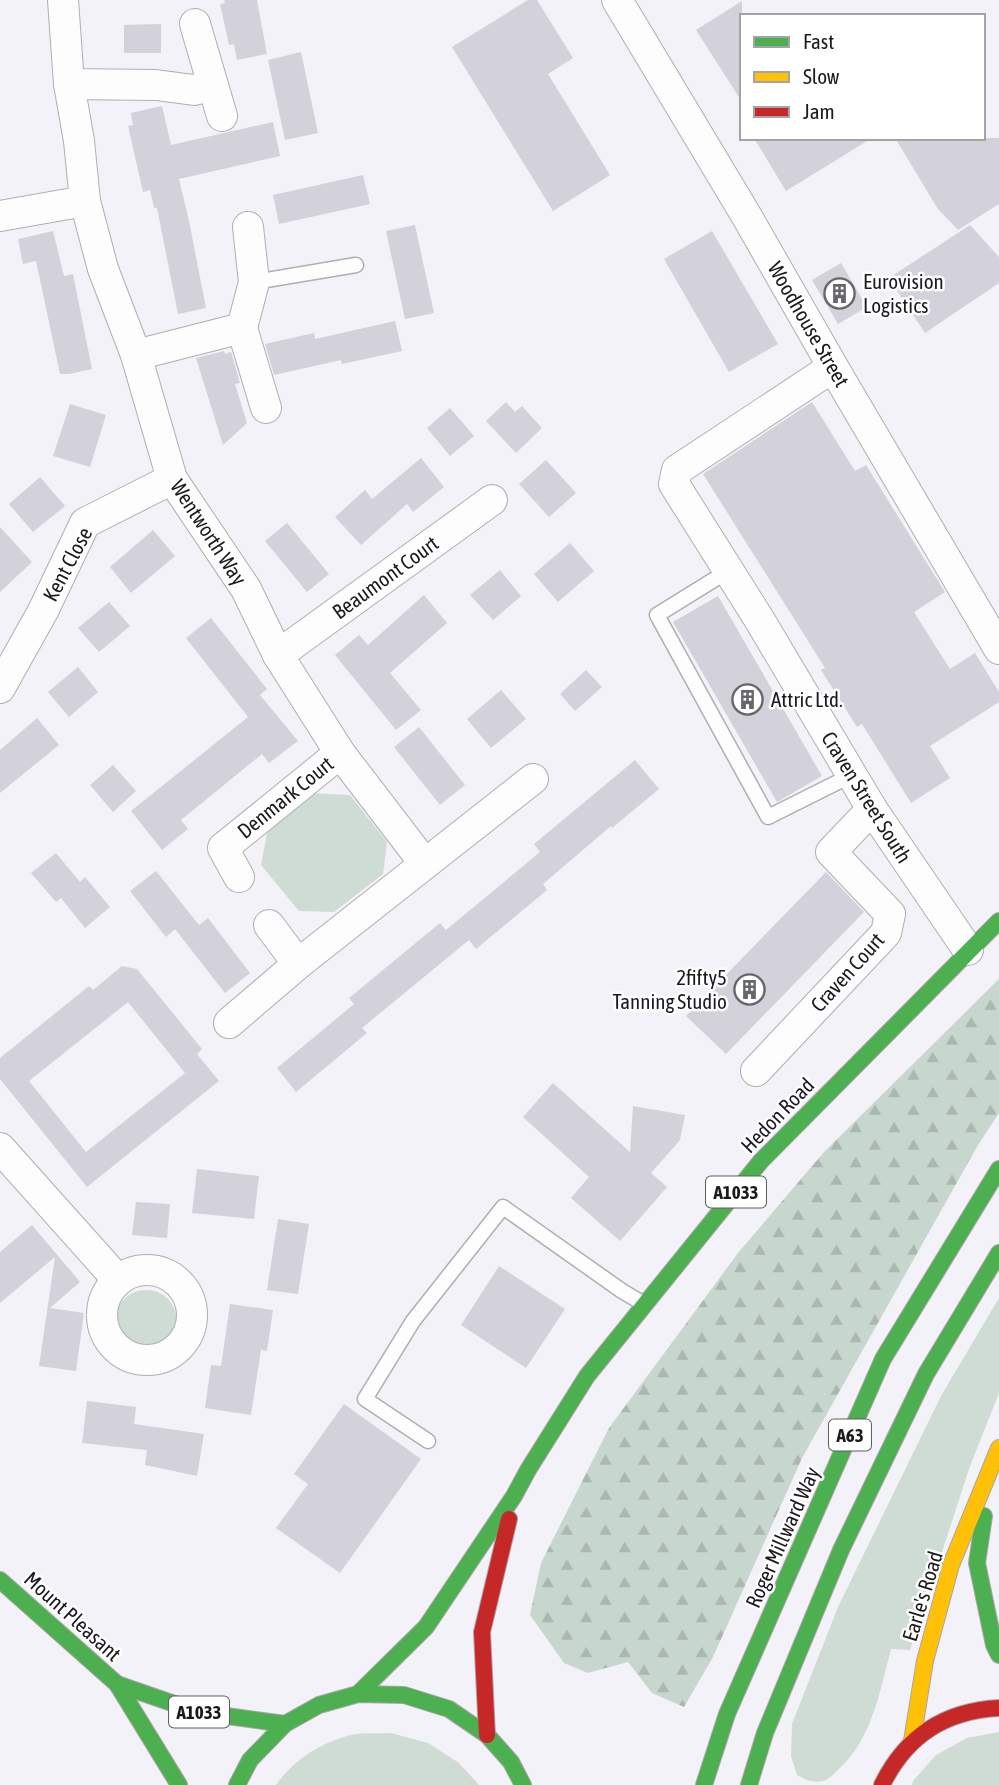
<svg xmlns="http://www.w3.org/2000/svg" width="999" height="1785" font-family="'Asap Condensed',sans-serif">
	<defs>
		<pattern id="forest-firs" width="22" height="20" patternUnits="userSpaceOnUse" patternTransform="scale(1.75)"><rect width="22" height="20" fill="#c8d7cd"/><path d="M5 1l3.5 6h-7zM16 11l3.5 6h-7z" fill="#abb8b0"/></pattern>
	</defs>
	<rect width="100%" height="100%" fill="#f2f2f8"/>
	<!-- green -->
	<g fill="#cfdcd4">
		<polygon points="310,793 350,795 387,842 383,874 334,912 299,911 261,865 268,828"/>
		<circle cx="146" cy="1321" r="31"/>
		<path d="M999,1298V1393L970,1466L910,1650L891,1649C880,1691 872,1738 840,1768C834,1773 829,1780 823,1781C812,1783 806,1780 797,1775L791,1756L792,1724L838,1607L941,1396Z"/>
		<polygon points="999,1732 999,1785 912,1785 913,1781 936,1755 967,1738"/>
		<path d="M391,1733L428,1743L459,1763L479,1785H276C293,1761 318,1744 347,1736C360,1732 377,1734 391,1733Z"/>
	</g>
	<!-- forest -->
	<polygon fill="url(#forest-firs)" points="999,979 999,1113 978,1145 802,1458 713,1657 684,1707 652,1693 628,1662 588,1673 564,1663 530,1615 541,1563 609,1428 738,1253 824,1152"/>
	<!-- building -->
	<g fill="#d3d2db" fill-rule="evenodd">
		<polygon points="224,0 257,0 267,54 237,60 234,44 229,45 220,4 225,3"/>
		<polygon points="528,0 537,0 573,58 548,74 610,175 553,211 452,47"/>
		<polygon points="742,1 742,102 696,30"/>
		<polygon points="161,24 161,53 124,53 124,25"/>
		<polygon points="301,52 318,133 285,140 268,60"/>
		<polygon points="162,106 171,145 273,122 280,156 179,179 189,221 206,308 178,314 157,208 154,208 150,190 143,192 128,126 133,125 131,113"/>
		<polygon points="754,138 872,138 786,191"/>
		<polygon points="895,138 999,138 999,204 958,230 938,209"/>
		<polygon points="363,175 370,204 279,224 273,195"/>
		<polygon points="415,225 434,313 405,319 386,231"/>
		<polygon points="970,225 999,257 999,283 925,333 889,278"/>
		<polygon points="53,231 64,276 73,274 92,369 69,374 60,374 36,261 23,264 18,239"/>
		<polygon points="712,231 778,344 729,372 664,259"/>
		<polygon points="841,263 867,307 838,324 812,280"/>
		<polygon points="395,321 402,351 342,364 341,360 274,375 265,344 314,333 315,339"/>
		<polygon points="224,351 225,354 231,352 240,383 235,384 247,423 223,445 196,358"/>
		<polygon points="506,402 515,412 522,406 542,428 516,453 486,421"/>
		<polygon points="812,402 855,471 866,465 945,592 914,612 950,669 975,653 999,692 999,702 930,746 950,778 911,803 862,724 857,727 821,670 825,668 703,474"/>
		<polygon points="70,404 106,415 90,467 53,456"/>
		<polygon points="450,408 474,436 450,456 427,428"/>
		<polygon points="421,458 444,487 413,512 407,504 361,545 335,517 365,490 372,499"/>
		<polygon points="546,460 576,493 549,517 519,484"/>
		<polygon points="40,477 65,506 33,532 9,504"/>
		<polygon points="287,523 329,574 307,592 265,541"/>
		<polygon points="0,527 32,562 0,592"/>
		<polygon points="153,530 175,556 131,593 110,567"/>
		<polygon points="570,543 594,571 558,602 534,574"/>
		<polygon points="500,570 521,596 493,620 470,595"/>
		<polygon points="424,595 447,623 390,673 421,710 396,730 335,655 359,635 368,645"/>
		<polygon points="718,596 822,776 777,802 673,622"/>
		<polygon points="109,602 130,626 99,652 78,628"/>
		<polygon points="211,618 267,689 260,695 298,741 269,763 262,754 181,820 188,829 162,850 131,811 248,717 186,638"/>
		<polygon points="78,667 98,692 69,717 48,692"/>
		<polygon points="586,670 602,687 575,711 560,694"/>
		<polygon points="501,690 526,719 491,748 467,719"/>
		<polygon points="37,718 59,745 0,793 0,750"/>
		<polygon points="419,727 465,785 440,805 394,747"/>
		<polygon points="635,760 659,789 612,828 611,826 543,884 547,890 476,949 469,940 362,1028 367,1033 296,1092 277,1068 354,1004 349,998 440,923 446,930 540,852 534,844"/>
		<polygon points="113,765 136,791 113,812 90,785"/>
		<polygon points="56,853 80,882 85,877 110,907 85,928 61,898 56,902 31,873"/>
		<polygon points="156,871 199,925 208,918 250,973 225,993 175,929 166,937 130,891"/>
		<polygon points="826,872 864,912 726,1054 686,1016"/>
		<path d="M122,966L137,969L202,1049L197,1054L219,1081L87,1187L0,1079V1058L89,986L93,990ZM128,1002L185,1073L86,1152L29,1081Z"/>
		<polygon points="553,1083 630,1152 633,1106 685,1115 680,1140 651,1173 667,1187 620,1241 571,1198 589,1177 523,1117"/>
		<polygon points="197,1169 259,1176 254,1219 192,1213"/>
		<polygon points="136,1202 170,1204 167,1238 132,1235"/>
		<polygon points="278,1219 309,1224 298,1294 267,1290"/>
		<polygon points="32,1225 80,1282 50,1308 84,1313 76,1371 39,1366 55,1257 0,1303 0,1252"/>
		<polygon points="499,1266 565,1309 526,1368 461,1325"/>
		<polygon points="230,1304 273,1310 267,1351 261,1350 251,1415 205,1408 211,1365 221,1366"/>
		<polygon points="87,1401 136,1407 134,1424 204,1434 197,1476 145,1465 147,1450 82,1443"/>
		<polygon points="344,1404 421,1459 340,1573 276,1528 308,1484 294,1474"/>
	</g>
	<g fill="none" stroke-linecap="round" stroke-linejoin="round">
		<defs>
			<g id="lane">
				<polyline points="254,282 356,265"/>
				<polyline points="728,571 657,615 768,817 852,775"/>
				<polyline points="428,1441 365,1399 413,1321 503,1207 622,1291 644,1304"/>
			</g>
			<g id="street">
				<polyline points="63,0 69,84 79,141 85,201 103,269 136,355 172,479 246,589 278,655 340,753 425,864 298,964 229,1023"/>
				<polyline points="617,0 746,215 833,367 999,649"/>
				<polyline points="195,24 222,116"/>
				<polyline points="69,84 156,85 194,90 213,85"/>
				<polyline points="0,216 85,201"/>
				<polyline points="242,328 254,282 248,227"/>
				<polyline points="136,355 242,328 266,408"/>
				<polyline points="833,367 677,470 674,484 759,619 872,809 968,950"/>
				<polyline points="278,655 492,500"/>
				<polyline points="0,688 43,611 85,523 172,479"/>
				<polyline points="425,864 533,779"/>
				<polyline points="239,877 223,848 340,753"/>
				<polyline points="269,925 298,964"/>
				<polyline points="756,1071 886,933 890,914 831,852 872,809"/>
				<polyline points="0,1148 118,1280"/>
				<circle cx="147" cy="1315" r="45"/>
			</g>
			<g id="fast">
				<polyline points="984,1516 977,1563 994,1645 999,1655"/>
				<polyline points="0,1580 117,1684 179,1785"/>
				<polyline points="117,1684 198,1712 285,1724"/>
				<polyline points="358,1694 426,1627 514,1496 528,1470 587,1376 761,1161 999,921"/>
				<polyline points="237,1785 250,1760 285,1724 319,1705 358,1694 404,1695 449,1709 487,1735 511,1762 523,1785"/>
				<polyline points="704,1785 727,1714 883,1359 999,1169"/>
				<polyline points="749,1785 765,1733 841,1550 926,1374 999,1253"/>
			</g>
			<polyline id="slow" points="912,1741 925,1661 951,1565 999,1448"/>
			<g id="jam">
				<polyline points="487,1735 482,1632 509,1519"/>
				<path d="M882,1785C906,1736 944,1711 999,1708"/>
			</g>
		</defs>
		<!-- lane casing -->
		<use href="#lane" stroke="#aeaeb3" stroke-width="17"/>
		<!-- street casing -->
		<use href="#street" stroke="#aeaeb3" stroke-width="32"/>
		<!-- fast casing -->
		<use href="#fast" stroke="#b0a3a8" stroke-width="18"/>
		<!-- slow casing -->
		<use href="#slow" stroke="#b0a3a8" stroke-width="18"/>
		<!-- jam casing -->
		<use href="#jam" stroke="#b0a3a8" stroke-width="18"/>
		<!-- lane -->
		<use href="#lane" stroke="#fdfdfe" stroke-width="14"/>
		<!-- street -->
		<use href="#street" stroke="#fdfdfe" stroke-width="30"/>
		<!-- fast -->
		<use href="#fast" stroke="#4caf50" stroke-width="16"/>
		<!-- slow -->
		<use href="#slow" stroke="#ffc107" stroke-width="16"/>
		<!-- jam -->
		<use href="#jam" stroke="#c62828" stroke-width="16"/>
	</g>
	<!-- icons -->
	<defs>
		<symbol id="building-ring" viewBox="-11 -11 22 22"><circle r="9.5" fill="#fff" stroke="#66666b" stroke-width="1.5"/><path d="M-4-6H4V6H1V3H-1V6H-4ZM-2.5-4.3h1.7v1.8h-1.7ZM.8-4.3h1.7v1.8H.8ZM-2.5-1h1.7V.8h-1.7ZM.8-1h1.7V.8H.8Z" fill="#66666b"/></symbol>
	</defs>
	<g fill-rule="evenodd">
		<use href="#building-ring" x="822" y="276" width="35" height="35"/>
		<use href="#building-ring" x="730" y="682" width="35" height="35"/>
		<use href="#building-ring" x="732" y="972" width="35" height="35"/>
	</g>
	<g text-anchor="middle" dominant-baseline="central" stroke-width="5" stroke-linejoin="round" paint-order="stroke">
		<!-- shield labels -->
		<g fill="#fff" stroke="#5f5f62" stroke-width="2">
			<rect x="706" y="1176.5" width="60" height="31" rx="5"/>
			<rect x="829" y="1419.5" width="42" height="31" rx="5"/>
			<rect x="169" y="1696.5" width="60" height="31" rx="5"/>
		</g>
		<g font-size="19" font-weight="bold" fill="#1b1b1f">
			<text x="736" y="1192">A1033</text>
			<text x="850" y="1435">A63</text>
			<text x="199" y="1712">A1033</text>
		</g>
		<!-- poi labels -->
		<g font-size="21" fill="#1b1b1f" stroke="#fff" text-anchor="start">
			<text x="863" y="281">Eurovision<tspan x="863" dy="24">Logistics</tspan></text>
			<text x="771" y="699">Attric Ltd.</text>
			<text x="727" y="977" text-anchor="end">2fifty5<tspan x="727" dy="24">Tanning Studio</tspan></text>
		</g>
		<!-- street labels -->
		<g font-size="21" fill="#1b1b1f" stroke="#fff">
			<text transform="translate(809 324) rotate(60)">Woodhouse Street</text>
			<text transform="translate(209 532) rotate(57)">Wentworth Way</text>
			<text transform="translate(67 564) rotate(-62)">Kent Close</text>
			<text transform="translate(385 577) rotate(-36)">Beaumont Court</text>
			<text transform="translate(285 797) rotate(-39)">Denmark Court</text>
			<text transform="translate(867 797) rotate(58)">Craven Street South</text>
			<text transform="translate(847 972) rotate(-48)">Craven Court</text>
			<text transform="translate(777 1115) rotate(-46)">Hedon Road</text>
			<text transform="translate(782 1537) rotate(-66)">Roger Millward Way</text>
			<text transform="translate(922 1596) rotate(-73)">Earle's Road</text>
			<text transform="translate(73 1616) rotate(42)">Mount Pleasant</text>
		</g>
	</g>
	<!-- legend -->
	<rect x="740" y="14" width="245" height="126" fill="#ffffff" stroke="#a4a4a5" stroke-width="2"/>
	<rect x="754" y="37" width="35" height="10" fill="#4caf50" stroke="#a4a4a5" stroke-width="2"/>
	<text x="803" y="49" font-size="21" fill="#1b1b1f">Fast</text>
	<rect x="754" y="72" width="35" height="10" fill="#ffc107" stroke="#a4a4a5" stroke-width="2"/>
	<text x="803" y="84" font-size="21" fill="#1b1b1f">Slow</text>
	<rect x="754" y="107" width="35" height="10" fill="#c62828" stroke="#a4a4a5" stroke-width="2"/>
	<text x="803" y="119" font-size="21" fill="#1b1b1f">Jam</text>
</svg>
